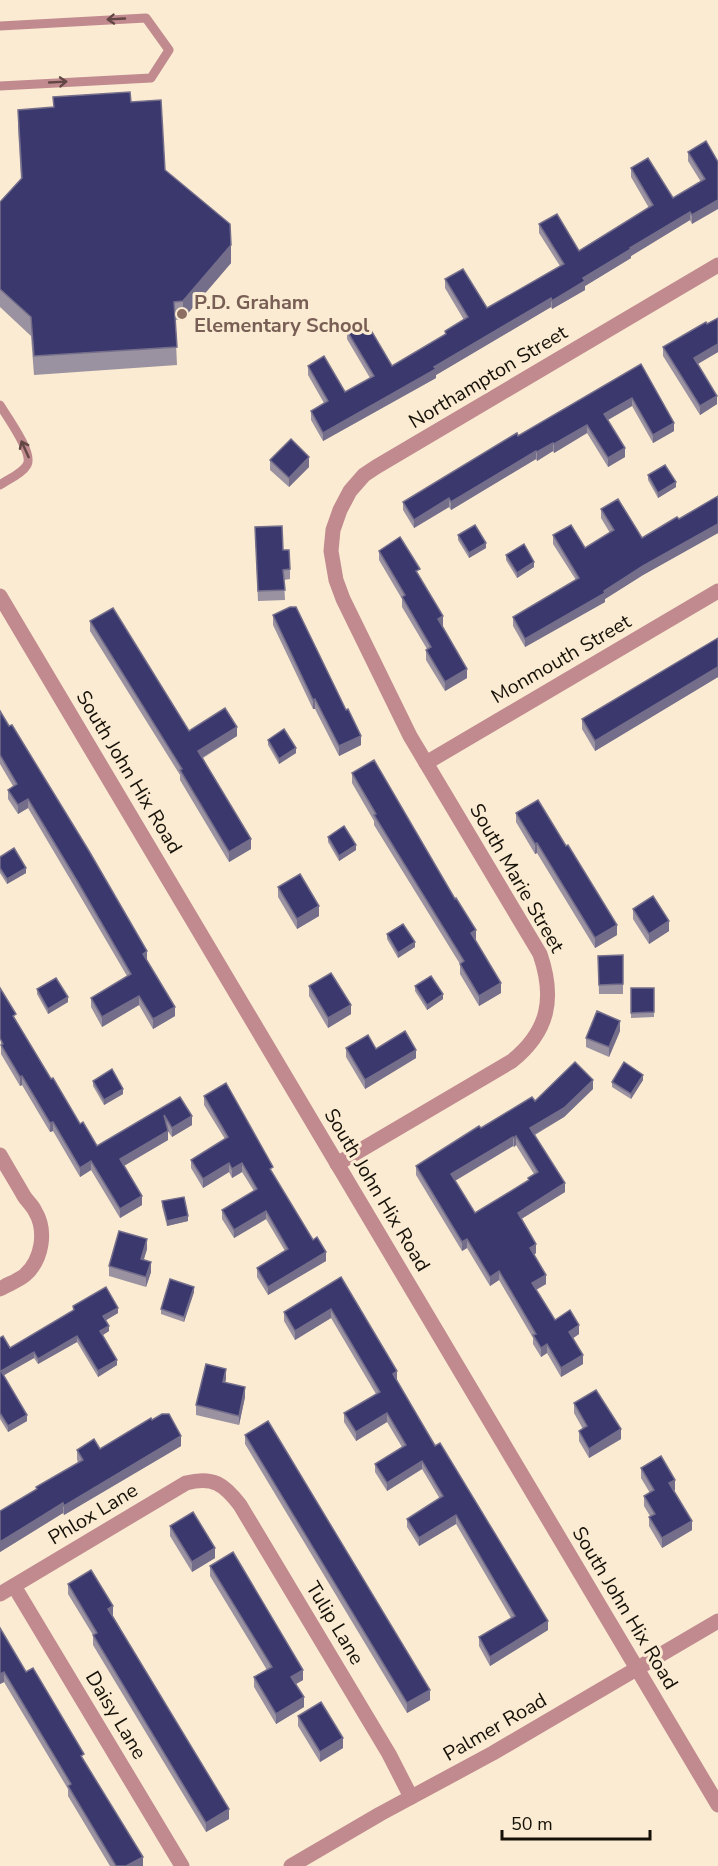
<svg xmlns="http://www.w3.org/2000/svg" width="718" height="1866" font-family="'Nunito Sans',sans-serif">
	<rect width="100%" height="100%" fill="#faebd2"/>
	<g fill="none" stroke-linecap="round" stroke-linejoin="round">
		<!-- service -->
		<g stroke="#c18a8f" stroke-width="9">
			<polyline points="0,26 146,18 169,50 151,78 0,86"/>
			<path d="M0,405C7,417 34,453 27,465C22,474 8,479 0,485"/>
		</g>
		<!-- minor -->
		<g stroke="#c18a8f" stroke-width="15">
			<polyline points="0,596 718,1805"/>
			<polyline points="426,763 718,591"/>
			<path d="M0,1155C8,1169 16,1182 24,1196C27,1201 32,1205 35,1211C47,1231 42,1260 25,1275C18,1281 8,1284 0,1289"/>
			<path d="M337,1164L512,1061C549,1031 555,998 540,954L410,736L343,599L336,580L331,551L333,530L340,510L350,491L364,475L376,467L718,265"/>
			<polyline points="14,1586 182,1866"/>
			<path d="M0,1594L186,1483C213,1476 224,1484 240,1505L389,1754L411,1797"/>
		</g>
		<!-- tertiary -->
		<polyline stroke="#c18a8f" stroke-width="15" points="291,1866 380,1814 493,1753 718,1621"/>
	</g>
	<!-- wall -->
	<g fill="#9a92a0" fill-rule="evenodd">
		<polygon points="53,97 131,102 165,170 231,263 183,319 175,320 177,365 34,375 31,336 0,307 0,202 21,180 18,128 18,110 53,107"/>
		<polygon points="688,152 718,162 692,224 690,220 631,256 631,258 585,286 585,290 552,309 551,307 436,375 436,378 323,441 311,420 311,411 324,403 308,375 308,366 345,392 370,378 347,339 347,331 392,366 445,335 445,331 464,320 445,288 445,279 487,308 560,266 539,233 539,224 579,251 649,208 631,177 631,168 673,198 701,182 688,161"/>
		<polygon points="718,318 718,352 698,364 717,404 700,415 663,356 663,347"/>
		<polygon points="641,364 674,431 653,443 632,406 608,420 625,457 608,467 587,433 554,453 553,451 537,461 536,459 451,510 449,507 414,528 403,510 403,502 518,436"/>
		<polygon points="270,460 309,467 289,487 270,470"/>
		<polygon points="648,475 676,487 658,498 648,480"/>
		<polygon points="718,496 718,533 643,575 605,599 605,602 525,647 513,626 513,617 576,580 553,544 553,535 585,548 610,533 601,518 601,509 642,538 679,519"/>
		<polygon points="255,527 283,550 290,569 290,579 284,580 285,600 258,601"/>
		<polygon points="458,535 486,548 469,558 458,540"/>
		<polygon points="379,551 420,577 443,626 442,626 467,678 445,691 426,660 426,650 427,649 402,607 402,599 379,560"/>
		<polygon points="506,555 534,567 517,578 506,560"/>
		<polygon points="273,615 361,745 339,756 315,709 313,709 273,625"/>
		<polygon points="90,621 189,731 237,736 203,758 251,849 229,862 180,780 180,775 90,631"/>
		<polygon points="718,638 718,677 595,751 582,729 582,719"/>
		<polygon points="0,711 147,961 175,1016 153,1029 139,1005 102,1027 91,1007 91,998 127,976 76,889 28,808 18,814 8,799 8,790 13,786 0,764"/>
		<polygon points="268,740 296,753 279,764 268,745"/>
		<polygon points="352,773 475,940 501,993 479,1006 460,974 460,964 374,825 374,821 352,783"/>
		<polygon points="516,813 617,935 595,948 537,853 535,854 516,822"/>
		<polygon points="328,837 356,850 339,861 328,842"/>
		<polygon points="0,857 26,873 7,884 0,873"/>
		<polygon points="278,887 319,916 297,929 278,897"/>
		<polygon points="633,909 669,931 649,944 633,919"/>
		<polygon points="387,934 415,947 398,958 387,939"/>
		<polygon points="623,955 623,994 599,994 598,956"/>
		<polygon points="309,986 351,1014 328,1028 309,996"/>
		<polygon points="415,986 443,999 427,1010 415,991"/>
		<polygon points="0,988 16,1020 51,1079 80,1124 97,1146 180,1097 192,1125 172,1137 167,1130 168,1140 124,1166 142,1205 120,1218 91,1170 80,1177 53,1131 50,1132 22,1085 20,1086 1,1054"/>
		<polygon points="631,988 654,988 654,1017 631,1018"/>
		<polygon points="37,989 68,1002 48,1014 37,994"/>
		<polygon points="620,1031 609,1057 586,1047 586,1038"/>
		<polygon points="346,1048 376,1049 416,1058 365,1089 346,1057"/>
		<polygon points="643,1080 631,1099 612,1087 612,1082"/>
		<polygon points="93,1081 123,1094 104,1105 93,1086"/>
		<path d="M593,1089L564,1117L535,1135L565,1192L521,1219L536,1253L534,1255L546,1284L536,1290L555,1320L579,1334L573,1338L583,1364L561,1377L547,1353L541,1357L533,1344V1338L499,1280L490,1286L467,1248L462,1251L416,1175V1166L481,1128ZM516,1145L534,1174L528,1178V1181L475,1213L455,1181L513,1146L514,1147Z"/>
		<polygon points="204,1096 273,1174 313,1240 326,1261 268,1295 257,1277 257,1268 285,1251 266,1219 234,1238 222,1219 222,1210 254,1191 242,1172 232,1178 229,1172 203,1188 191,1168 191,1160 225,1139 204,1105"/>
		<polygon points="162,1201 188,1221 167,1226 162,1206"/>
		<polygon points="147,1249 144,1259 151,1272 146,1287 109,1276 109,1266"/>
		<polygon points="341,1277 397,1380 396,1380 548,1630 490,1666 479,1646 479,1637 511,1618 456,1524 419,1546 407,1527 407,1519 440,1499 422,1469 387,1491 375,1472 375,1464 402,1447 387,1422 356,1441 344,1422 344,1413 376,1394 331,1318 295,1340 284,1321 284,1312"/>
		<polygon points="194,1292 184,1322 161,1314 161,1309"/>
		<polygon points="73,1306 118,1313 106,1320 109,1331 102,1335 117,1365 98,1377 77,1342 38,1364 34,1358 3,1375 27,1421 8,1432 0,1419 0,1338 10,1348 73,1311"/>
		<polygon points="226,1379 225,1382 245,1397 239,1425 196,1415 196,1405"/>
		<polygon points="574,1403 621,1439 589,1458 579,1441 579,1431 583,1429 574,1413"/>
		<polygon points="152,1420 181,1446 64,1515 63,1513 0,1552 0,1511 36,1490 36,1487 78,1463 77,1459 77,1450 100,1449"/>
		<polygon points="245,1435 430,1700 407,1713 245,1444"/>
		<polygon points="641,1468 675,1490 674,1491 692,1530 662,1548 649,1526 649,1517 650,1516 644,1506 644,1496 650,1493 641,1478"/>
		<polygon points="170,1526 215,1558 192,1572 170,1536"/>
		<polygon points="210,1566 303,1680 295,1684 304,1707 276,1724 254,1687 254,1677 267,1670 210,1576"/>
		<polygon points="68,1584 113,1616 229,1819 206,1832 93,1645 93,1635 68,1594"/>
		<polygon points="0,1628 26,1672 84,1761 143,1866 110,1866 68,1796 68,1789 4,1682 0,1684"/>
		<polygon points="298,1716 343,1748 320,1762 298,1726"/>
	</g>
	<!-- shaded-wall -->
	<g fill="#746e8b">
		<polygon points="718,200 718,209 692,224 692,215"/>
		<polygon points="690,212 690,220 631,256 631,258 585,286 585,290 552,309 552,301 583,278 630,248"/>
		<polygon points="231,245 231,263 183,319 183,301"/>
		<polygon points="551,298 551,307 436,375 436,378 323,441 323,433"/>
		<polygon points="718,344 718,352 694,366 694,358"/>
		<polygon points="717,396 717,404 700,415 700,406"/>
		<polygon points="632,398 632,406 604,422 604,414"/>
		<polygon points="674,423 674,431 653,443 653,435"/>
		<polygon points="587,425 587,433 554,453 554,444"/>
		<polygon points="553,443 553,451 537,461 537,452"/>
		<polygon points="625,448 625,457 608,467 608,458"/>
		<polygon points="536,451 536,459 451,510 451,502"/>
		<polygon points="309,457 309,467 289,487 289,478"/>
		<polygon points="676,482 676,487 658,498 658,493"/>
		<polygon points="449,498 449,507 414,528 414,520"/>
		<polygon points="718,524 718,533 643,575 605,599 605,602 525,647 525,639 643,566"/>
		<polygon points="486,543 486,548 469,558 469,553"/>
		<polygon points="534,562 534,567 517,578 517,573"/>
		<polygon points="443,616 443,626 438,629 438,619"/>
		<polygon points="718,667 718,677 595,751 595,741"/>
		<polygon points="467,669 467,678 445,691 445,682"/>
		<polygon points="315,699 315,709 313,709 313,700"/>
		<polygon points="237,727 237,736 198,760 198,751"/>
		<polygon points="361,736 361,745 339,756 339,746"/>
		<polygon points="296,748 296,753 279,764 279,759"/>
		<polygon points="28,799 28,808 18,814 18,805"/>
		<polygon points="251,839 251,849 229,862 229,852"/>
		<polygon points="537,843 537,853 535,854 535,844"/>
		<polygon points="356,845 356,850 339,861 339,856"/>
		<polygon points="26,868 26,873 7,884 7,879"/>
		<polygon points="319,906 319,916 297,929 297,919"/>
		<polygon points="669,921 669,931 649,944 649,934"/>
		<polygon points="617,925 617,935 595,948 595,938"/>
		<polygon points="476,930 476,940 471,933"/>
		<polygon points="415,942 415,947 398,958 398,953"/>
		<polygon points="147,951 147,961 143,954"/>
		<polygon points="501,983 501,993 479,1006 479,996"/>
		<polygon points="443,994 443,999 427,1010 427,1005"/>
		<polygon points="139,996 139,1005 102,1027 102,1017"/>
		<polygon points="68,997 68,1002 48,1014 48,1009"/>
		<polygon points="351,1005 351,1014 328,1028 328,1018"/>
		<polygon points="175,1007 175,1016 153,1029 153,1019"/>
		<polygon points="620,1021 620,1031 609,1057 609,1047"/>
		<polygon points="416,1050 416,1058 365,1089 365,1080"/>
		<polygon points="643,1075 643,1080 631,1099 631,1094"/>
		<polygon points="22,1076 22,1085 20,1086 20,1077"/>
		<polygon points="593,1080 593,1089 564,1117 530,1137 530,1128"/>
		<polygon points="123,1089 123,1094 104,1105 104,1100"/>
		<polygon points="192,1116 192,1125 172,1137 172,1128"/>
		<polygon points="53,1122 53,1131 50,1132 50,1123"/>
		<polygon points="168,1131 168,1140 120,1168 120,1159"/>
		<polygon points="516,1136 516,1145 514,1147 514,1138"/>
		<polygon points="513,1137 513,1146 451,1183 451,1174"/>
		<polygon points="91,1161 91,1170 80,1177 80,1168"/>
		<polygon points="229,1163 229,1172 203,1188 203,1179"/>
		<polygon points="242,1163 242,1172 232,1178 232,1169"/>
		<polygon points="565,1183 565,1192 518,1221 518,1213"/>
		<polygon points="142,1196 142,1205 120,1218 120,1209"/>
		<polygon points="266,1211 266,1219 234,1238 234,1230"/>
		<polygon points="188,1216 188,1221 167,1226 167,1221"/>
		<polygon points="147,1239 147,1249 141,1268 141,1259"/>
		<polygon points="467,1239 467,1248 462,1251 462,1242"/>
		<polygon points="536,1244 536,1253 530,1257 530,1248"/>
		<polygon points="326,1252 326,1261 268,1295 268,1287"/>
		<polygon points="151,1262 151,1272 146,1287 146,1277"/>
		<polygon points="499,1271 499,1280 490,1286 490,1277"/>
		<polygon points="546,1275 546,1284 532,1292 532,1283"/>
		<polygon points="194,1287 194,1292 184,1322 184,1317"/>
		<polygon points="118,1308 118,1313 103,1322 103,1316"/>
		<polygon points="331,1309 331,1318 295,1340 295,1331"/>
		<polygon points="579,1325 579,1334 569,1341 569,1332"/>
		<polygon points="109,1326 109,1331 100,1337 100,1331"/>
		<polygon points="77,1336 77,1342 38,1364 38,1359"/>
		<polygon points="547,1344 547,1353 541,1357 541,1348"/>
		<polygon points="34,1352 34,1358 1,1377 1,1371"/>
		<polygon points="583,1355 583,1364 561,1377 561,1368"/>
		<polygon points="117,1360 117,1365 98,1377 98,1371"/>
		<polygon points="226,1369 226,1379 223,1391 223,1382"/>
		<polygon points="397,1371 397,1380 393,1383 393,1374"/>
		<polygon points="245,1387 245,1397 239,1425 239,1416"/>
		<polygon points="387,1413 387,1422 356,1441 356,1432"/>
		<polygon points="27,1415 27,1421 8,1432 8,1426"/>
		<polygon points="621,1429 621,1439 589,1458 589,1449"/>
		<polygon points="181,1436 181,1446 64,1515 64,1506"/>
		<polygon points="422,1461 422,1469 387,1491 387,1483"/>
		<polygon points="675,1480 675,1490 669,1493 669,1483"/>
		<polygon points="63,1503 63,1513 0,1552 0,1542"/>
		<polygon points="456,1515 456,1524 419,1546 419,1538"/>
		<polygon points="692,1521 692,1530 662,1548 662,1538"/>
		<polygon points="215,1548 215,1558 192,1572 192,1562"/>
		<polygon points="113,1606 113,1616 108,1609"/>
		<polygon points="548,1621 548,1630 490,1666 490,1657"/>
		<polygon points="303,1670 303,1680 291,1687 291,1677"/>
		<polygon points="4,1672 4,1682 0,1684 0,1674"/>
		<polygon points="430,1690 430,1700 407,1713 407,1703"/>
		<polygon points="304,1697 304,1707 276,1724 276,1714"/>
		<polygon points="343,1738 343,1748 320,1762 320,1752"/>
		<polygon points="229,1809 229,1819 206,1832 206,1823"/>
		<polygon points="143,1857 143,1866 126,1866"/>
	</g>
	<!-- building -->
	<g fill="#3a386d" stroke="#746e8b" stroke-width="1.5" fill-rule="evenodd">
		<polygon points="130,92 131,102 161,100 165,170 230,224 231,245 183,301 174,302 177,347 34,356 31,317 0,289 0,202 22,178 18,110 54,107 53,97"/>
		<polygon points="706,141 718,162 718,200 692,215 690,212 630,248 631,249 583,278 585,281 552,301 551,298 434,367 436,369 323,433 311,411 328,401 308,366 324,356 345,392 374,376 347,331 365,320 392,366 446,334 445,331 468,317 445,279 463,269 487,308 564,264 539,224 557,214 579,251 653,205 631,168 648,158 673,198 705,179 688,152"/>
		<polygon points="718,318 718,344 694,358 717,396 700,406 663,347 706,322 707,324"/>
		<polygon points="641,364 674,423 653,435 632,398 604,414 625,448 608,458 587,425 554,444 553,443 537,452 536,451 451,502 449,498 414,520 403,502 517,433 518,436"/>
		<polygon points="291,439 309,457 289,478 270,460"/>
		<polygon points="665,465 676,482 658,493 648,475"/>
		<polygon points="718,496 718,524 643,566 604,591 605,593 525,639 513,617 579,578 553,535 571,525 585,548 614,530 601,509 618,499 642,538 677,517 679,519"/>
		<polygon points="475,525 486,543 469,553 458,535"/>
		<polygon points="282,526 283,550 289,550 290,569 283,570 285,590 258,591 255,527"/>
		<polygon points="400,537 420,569 416,571 443,616 438,619 467,669 445,682 426,650 431,647 402,597 405,595 379,551"/>
		<polygon points="524,544 534,562 517,573 506,555"/>
		<polygon points="290,607 296,607 346,710 348,709 361,736 339,746 315,699 313,700 273,615"/>
		<polygon points="113,608 189,731 225,708 237,727 198,751 251,839 229,852 180,770 182,769 90,621"/>
		<polygon points="718,638 718,667 595,741 582,719"/>
		<polygon points="0,711 9,726 12,725 89,851 147,951 143,954 175,1007 153,1019 139,996 102,1017 91,998 131,974 76,879 28,799 18,805 8,790 17,784 0,755"/>
		<polygon points="284,729 296,748 279,759 268,740"/>
		<polygon points="374,760 455,899 456,898 476,930 471,933 501,983 479,996 460,964 464,961 374,815 376,814 352,773"/>
		<polygon points="538,800 566,846 568,845 617,925 595,938 537,843 535,844 516,813"/>
		<polygon points="344,826 356,845 339,856 328,837"/>
		<polygon points="14,848 26,868 7,879 0,868 0,857"/>
		<polygon points="300,874 319,906 297,919 278,887"/>
		<polygon points="653,896 669,921 649,934 633,909"/>
		<polygon points="403,924 415,942 398,953 387,934"/>
		<polygon points="623,955 623,984 599,985 598,956"/>
		<polygon points="331,973 351,1005 328,1018 309,986"/>
		<polygon points="431,976 443,994 427,1005 415,986"/>
		<polygon points="56,978 68,997 48,1009 37,989"/>
		<polygon points="0,988 16,1014 13,1016 51,1079 53,1078 80,1124 83,1122 97,1146 180,1097 192,1116 172,1128 164,1115 168,1131 120,1159 142,1196 120,1209 91,1161 80,1168 53,1122 50,1123 22,1076 20,1077 1,1045 3,1044 0,1038"/>
		<polygon points="631,988 654,988 654,1012 631,1013"/>
		<polygon points="597,1011 620,1021 609,1047 586,1038"/>
		<polygon points="405,1031 416,1050 365,1080 346,1048 368,1035 376,1049"/>
		<path d="M575,1062L593,1080L564,1108L530,1128L565,1183L518,1213L536,1244L530,1248L546,1275L532,1283L555,1320L570,1310L579,1325L569,1332L583,1355L561,1368L547,1344L541,1348L533,1335L536,1334L499,1271L490,1277L467,1239L462,1242L416,1166L479,1126L481,1128L532,1097L535,1101ZM516,1136L538,1172L528,1178L529,1180L475,1213L451,1174L513,1137L514,1138Z"/>
		<polygon points="624,1062 643,1075 631,1094 612,1082"/>
		<polygon points="112,1069 123,1089 104,1100 93,1081"/>
		<polygon points="226,1083 273,1167 270,1169 313,1240 317,1237 326,1252 268,1287 257,1268 288,1249 266,1211 234,1230 222,1210 257,1189 242,1163 232,1169 229,1163 203,1179 191,1160 228,1137 204,1096"/>
		<polygon points="184,1197 188,1216 167,1221 162,1201"/>
		<polygon points="119,1231 147,1239 141,1259 151,1262 146,1277 109,1266"/>
		<polygon points="341,1277 397,1371 393,1374 435,1446 440,1443 548,1621 490,1657 479,1637 515,1616 456,1515 419,1538 407,1519 443,1496 422,1461 387,1483 375,1464 406,1445 387,1413 356,1432 344,1413 380,1392 331,1309 295,1331 284,1312"/>
		<polygon points="170,1279 194,1287 184,1317 161,1309"/>
		<polygon points="106,1287 118,1308 103,1316 109,1326 100,1331 117,1360 98,1371 77,1336 38,1359 34,1352 1,1371 27,1415 8,1426 0,1413 0,1338 3,1336 10,1348 74,1310 73,1306"/>
		<polygon points="206,1364 226,1369 223,1382 245,1387 239,1416 196,1405"/>
		<polygon points="596,1390 621,1429 589,1449 579,1431 587,1426 574,1403"/>
		<polygon points="162,1414 169,1414 181,1436 64,1506 63,1503 0,1542 0,1511 37,1489 36,1487 83,1460 77,1450 94,1439 100,1449 151,1418 152,1420"/>
		<polygon points="268,1421 430,1690 407,1703 245,1435"/>
		<polygon points="661,1456 675,1480 669,1483 692,1521 662,1538 649,1517 655,1514 644,1496 654,1490 641,1468"/>
		<polygon points="193,1512 215,1548 192,1562 170,1526"/>
		<polygon points="233,1552 303,1670 291,1677 304,1697 276,1714 254,1677 272,1667 210,1566"/>
		<polygon points="91,1570 113,1606 108,1609 229,1809 206,1823 93,1635 97,1633 68,1584"/>
		<polygon points="0,1628 26,1672 33,1668 84,1754 81,1756 143,1857 126,1866 116,1866 68,1786 71,1784 4,1672 0,1674"/>
		<polygon points="321,1702 343,1738 320,1752 298,1716"/>
	</g>
	<!-- one-way arrows -->
	<defs><path id="oneway-shaft" d="M-6 0H5M1.5-3L5.5 0L1.5 3" fill="none" stroke-width="1.6" stroke-linecap="round" stroke-linejoin="round" transform="scale(1.5)"/></defs>
	<g stroke="#634745">
		<use href="#oneway-shaft" transform="translate(116 19) rotate(177)"/>
		<use href="#oneway-shaft" transform="translate(58 82) rotate(-3)"/>
		<use href="#oneway-shaft" transform="translate(25 449) rotate(-114)"/>
	</g>
	<!-- markers -->
	<circle fill="#8d6e63" stroke="#faebd2" stroke-width="2" cx="182" cy="314" r="6"/>
	<g text-anchor="middle" dominant-baseline="central" stroke-width="6" stroke-linejoin="round" paint-order="stroke">
		<!-- education labels -->
		<g font-size="20" font-weight="bold" fill="#785e54" stroke="#faebd2" text-anchor="start">
			<text x="194" y="302">P.D. Graham<tspan x="194" dy="23">Elementary School</tspan></text>
		</g>
		<!-- street labels -->
		<g font-size="20" fill="#161108" stroke="#faebd2">
			<text transform="translate(488 377) rotate(-31)">Northampton Street</text>
			<text transform="translate(561 659) rotate(-30)">Monmouth Street</text>
			<text transform="translate(129 772) rotate(59)">South John Hix Road</text>
			<text transform="translate(517 878) rotate(60)">South Marie Street</text>
			<text transform="translate(377 1190) rotate(59)">South John Hix Road</text>
			<text transform="translate(93 1514) rotate(-31)">Phlox Lane</text>
			<text transform="translate(625 1608) rotate(59)">South John Hix Road</text>
			<text transform="translate(335 1623) rotate(59)">Tulip Lane</text>
			<text transform="translate(116 1715) rotate(59)">Daisy Lane</text>
			<text transform="translate(495 1727) rotate(-30)">Palmer Road</text>
		</g>
	</g>
	<!-- scale -->
	<path d="M502 1830v9h148v-9" fill="none" stroke="#161108" stroke-width="3"/>
	<text x="511" y="1830" font-size="18" fill="#161108" stroke="#faebd2" stroke-width="4.5" paint-order="stroke">50 m</text>
</svg>
